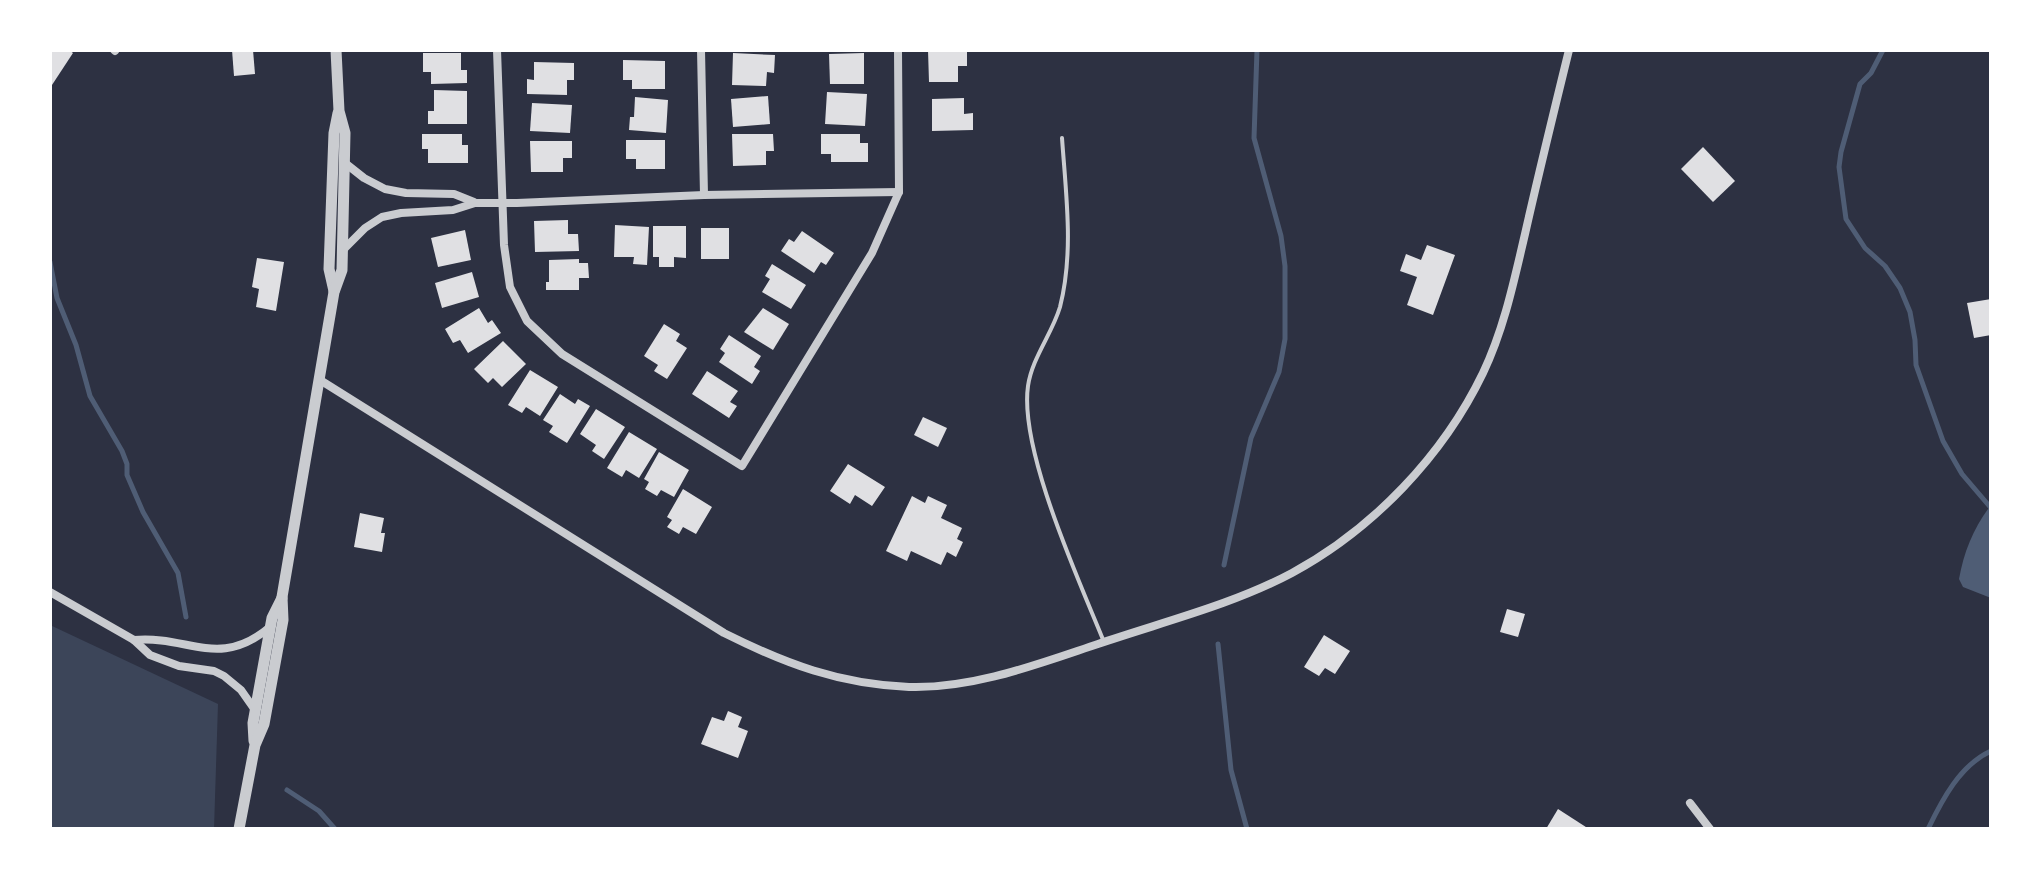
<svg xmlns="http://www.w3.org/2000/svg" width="2041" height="879" font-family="Signika,sans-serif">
	<rect width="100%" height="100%" fill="#2d3142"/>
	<!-- green -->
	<polygon fill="#3c4559" points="50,625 218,704 214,829 50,829"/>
	<!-- water -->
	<path fill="#4f5d75" d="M1991,505V598L1963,587L1959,579C1964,551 1974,527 1991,505Z"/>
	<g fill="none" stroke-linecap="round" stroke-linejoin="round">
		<!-- stream -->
		<g stroke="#4f5d75" stroke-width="5">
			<polyline points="1883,50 1871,73 1860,84 1841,152 1839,167 1846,219 1865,248 1885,266 1900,288 1910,312 1915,340 1916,365 1943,441 1962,474 1991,508"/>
			<polyline points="50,262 57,298 76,345 90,396 122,451 127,464 127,475 143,512 178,573 186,617"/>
			<polyline points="1224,565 1251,438 1279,372 1285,339 1285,266 1281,236 1254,138 1257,50"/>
			<polyline points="1218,644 1231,770 1247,829"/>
			<polyline points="287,790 319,811 335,829"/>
			<path d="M1928,829C1942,800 1960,765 1991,751"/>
		</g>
	</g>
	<!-- building -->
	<g fill="#e0e0e3">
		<polygon points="50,50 69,50 73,53 50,88"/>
		<polygon points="232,50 253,50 255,74 234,76"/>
		<polygon points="928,50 967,50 967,66 958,66 958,82 929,82"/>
		<polygon points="423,53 461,53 461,70 467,70 467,83 431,84 431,72 423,72"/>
		<polygon points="733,53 775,55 774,73 767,72 766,86 732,85"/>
		<polygon points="864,53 864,84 830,84 829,54"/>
		<polygon points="623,60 665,61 665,89 632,89 632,80 623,80"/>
		<polygon points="534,62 574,63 574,80 567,80 567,95 527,94 527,79 534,80"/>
		<polygon points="434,90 467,91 467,124 428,124 428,111 434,111"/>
		<polygon points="827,92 867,94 865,126 825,124"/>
		<polygon points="768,96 770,124 733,127 731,99"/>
		<polygon points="635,97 668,100 666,133 629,130 630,117 634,117"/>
		<polygon points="964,98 964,114 973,113 973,130 932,131 932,99"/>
		<polygon points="532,103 572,105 570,133 530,131"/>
		<polygon points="422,134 462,134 462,145 468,145 468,163 428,163 428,149 422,149"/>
		<polygon points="732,134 773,134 774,151 766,151 766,165 733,166"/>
		<polygon points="821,134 860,134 860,143 868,143 868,162 831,162 831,154 821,154"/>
		<polygon points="626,140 665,140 665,169 636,169 636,159 626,159"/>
		<polygon points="530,141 572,141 572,158 563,158 563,172 531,172"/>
		<polygon points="1703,147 1735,181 1713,202 1681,169"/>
		<polygon points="568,220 568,234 578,234 579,251 535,252 534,221"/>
		<polygon points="615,225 649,227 647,265 633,264 634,257 614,257"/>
		<polygon points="653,226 686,226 686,258 674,257 674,267 659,267 659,257 653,257"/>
		<rect x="701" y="228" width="28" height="31"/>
		<polygon points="465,230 471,260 438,267 431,238"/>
		<polygon points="802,231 834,253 826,265 821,262 814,273 781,251 789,239 794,242"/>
		<polygon points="1427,245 1455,255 1433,315 1407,305 1417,277 1400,271 1406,254 1421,260"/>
		<polygon points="257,258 284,262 276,311 256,307 259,289 252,287"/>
		<polygon points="579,259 579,263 588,263 589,278 579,278 579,290 546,290 546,282 549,282 549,260"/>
		<polygon points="772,264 806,285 791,309 762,292 770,279 765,276"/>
		<polygon points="472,272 479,297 442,308 435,283"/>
		<polygon points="1991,299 1991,335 1974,338 1967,303"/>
		<polygon points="479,308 488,323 492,320 501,333 468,353 460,340 453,343 445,329"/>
		<polygon points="763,308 789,324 773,350 744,332"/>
		<polygon points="664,324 680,334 676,341 687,348 667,379 654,371 658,365 644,356"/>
		<polygon points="729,335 761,356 754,367 760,371 752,384 719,362 725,353 720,349"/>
		<polygon points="503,341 526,364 502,387 493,378 488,383 474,369"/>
		<polygon points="530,370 558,387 540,416 526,407 522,413 508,405"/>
		<polygon points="707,371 738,391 730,402 737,406 729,418 692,394"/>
		<polygon points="560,394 575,404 578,399 590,406 567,443 549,432 553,426 543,420"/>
		<polygon points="596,409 625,427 604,459 592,451 596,445 580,434"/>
		<polygon points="923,417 947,428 938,447 914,435"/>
		<polygon points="629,432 657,449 639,478 626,470 622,477 607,468"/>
		<polygon points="659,452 689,470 674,497 661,490 657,496 645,489 649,482 644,479"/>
		<polygon points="848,464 885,487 872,506 855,495 850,504 830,491"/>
		<polygon points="683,489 712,507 696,534 683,527 679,534 667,527 672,520 667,517"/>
		<polygon points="912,496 925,503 928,496 947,505 941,518 962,528 957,539 963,542 956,557 947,552 941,565 911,551 907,561 886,551"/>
		<polygon points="360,513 384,518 381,533 385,533 382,552 354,547"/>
		<polygon points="1507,609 1525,614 1518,637 1500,632"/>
		<polygon points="1324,635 1350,651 1335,674 1325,668 1319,676 1304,667"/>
		<polygon points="728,711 742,717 738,727 748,731 738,758 701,744 712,717 724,721"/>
		<polygon points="1558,809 1589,829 1546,829"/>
	</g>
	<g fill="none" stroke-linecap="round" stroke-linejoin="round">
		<!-- service -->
		<path stroke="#caccd0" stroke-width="4" d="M1062,138C1066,195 1074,252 1060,307C1052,334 1032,358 1028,386C1019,450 1079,580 1104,642"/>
		<!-- minor -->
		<g stroke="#caccd0" stroke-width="8">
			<polyline points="114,50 115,51"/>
			<polyline points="497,50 504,245 510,287 527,321 562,354 742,466 872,253 899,192 898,50"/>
			<polyline points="701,50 704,195"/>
			<polyline points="345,163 364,178 385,189 406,193 454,194 474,202"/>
			<polyline points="343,250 365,228 382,217 401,213 453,210 475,203 517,203 704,195 899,192"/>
			<path d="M320,380L724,633C786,664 839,684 909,687C973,689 1038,664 1098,644C1162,622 1232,605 1292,573C1373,529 1443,456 1483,373C1504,329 1514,281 1525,234C1539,172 1554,111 1569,50"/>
			<polyline points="50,592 134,640 150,655 179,666 214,671 224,676 241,690 255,710"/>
			<path d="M134,640C189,635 219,670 270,627"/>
			<polyline points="1690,803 1710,829"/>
		</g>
		<!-- tertiary -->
		<g stroke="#caccd0" stroke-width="11">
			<polyline points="334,291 329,269 334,133 338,113"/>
			<polyline points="254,741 253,723 272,618 282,598"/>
			<polyline points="239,829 255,745 264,724 283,620 282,597 334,292 342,270 345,133 339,111 336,50"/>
		</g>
	</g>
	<!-- border -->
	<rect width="2041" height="879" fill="none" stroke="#ffffff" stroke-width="104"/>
</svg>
